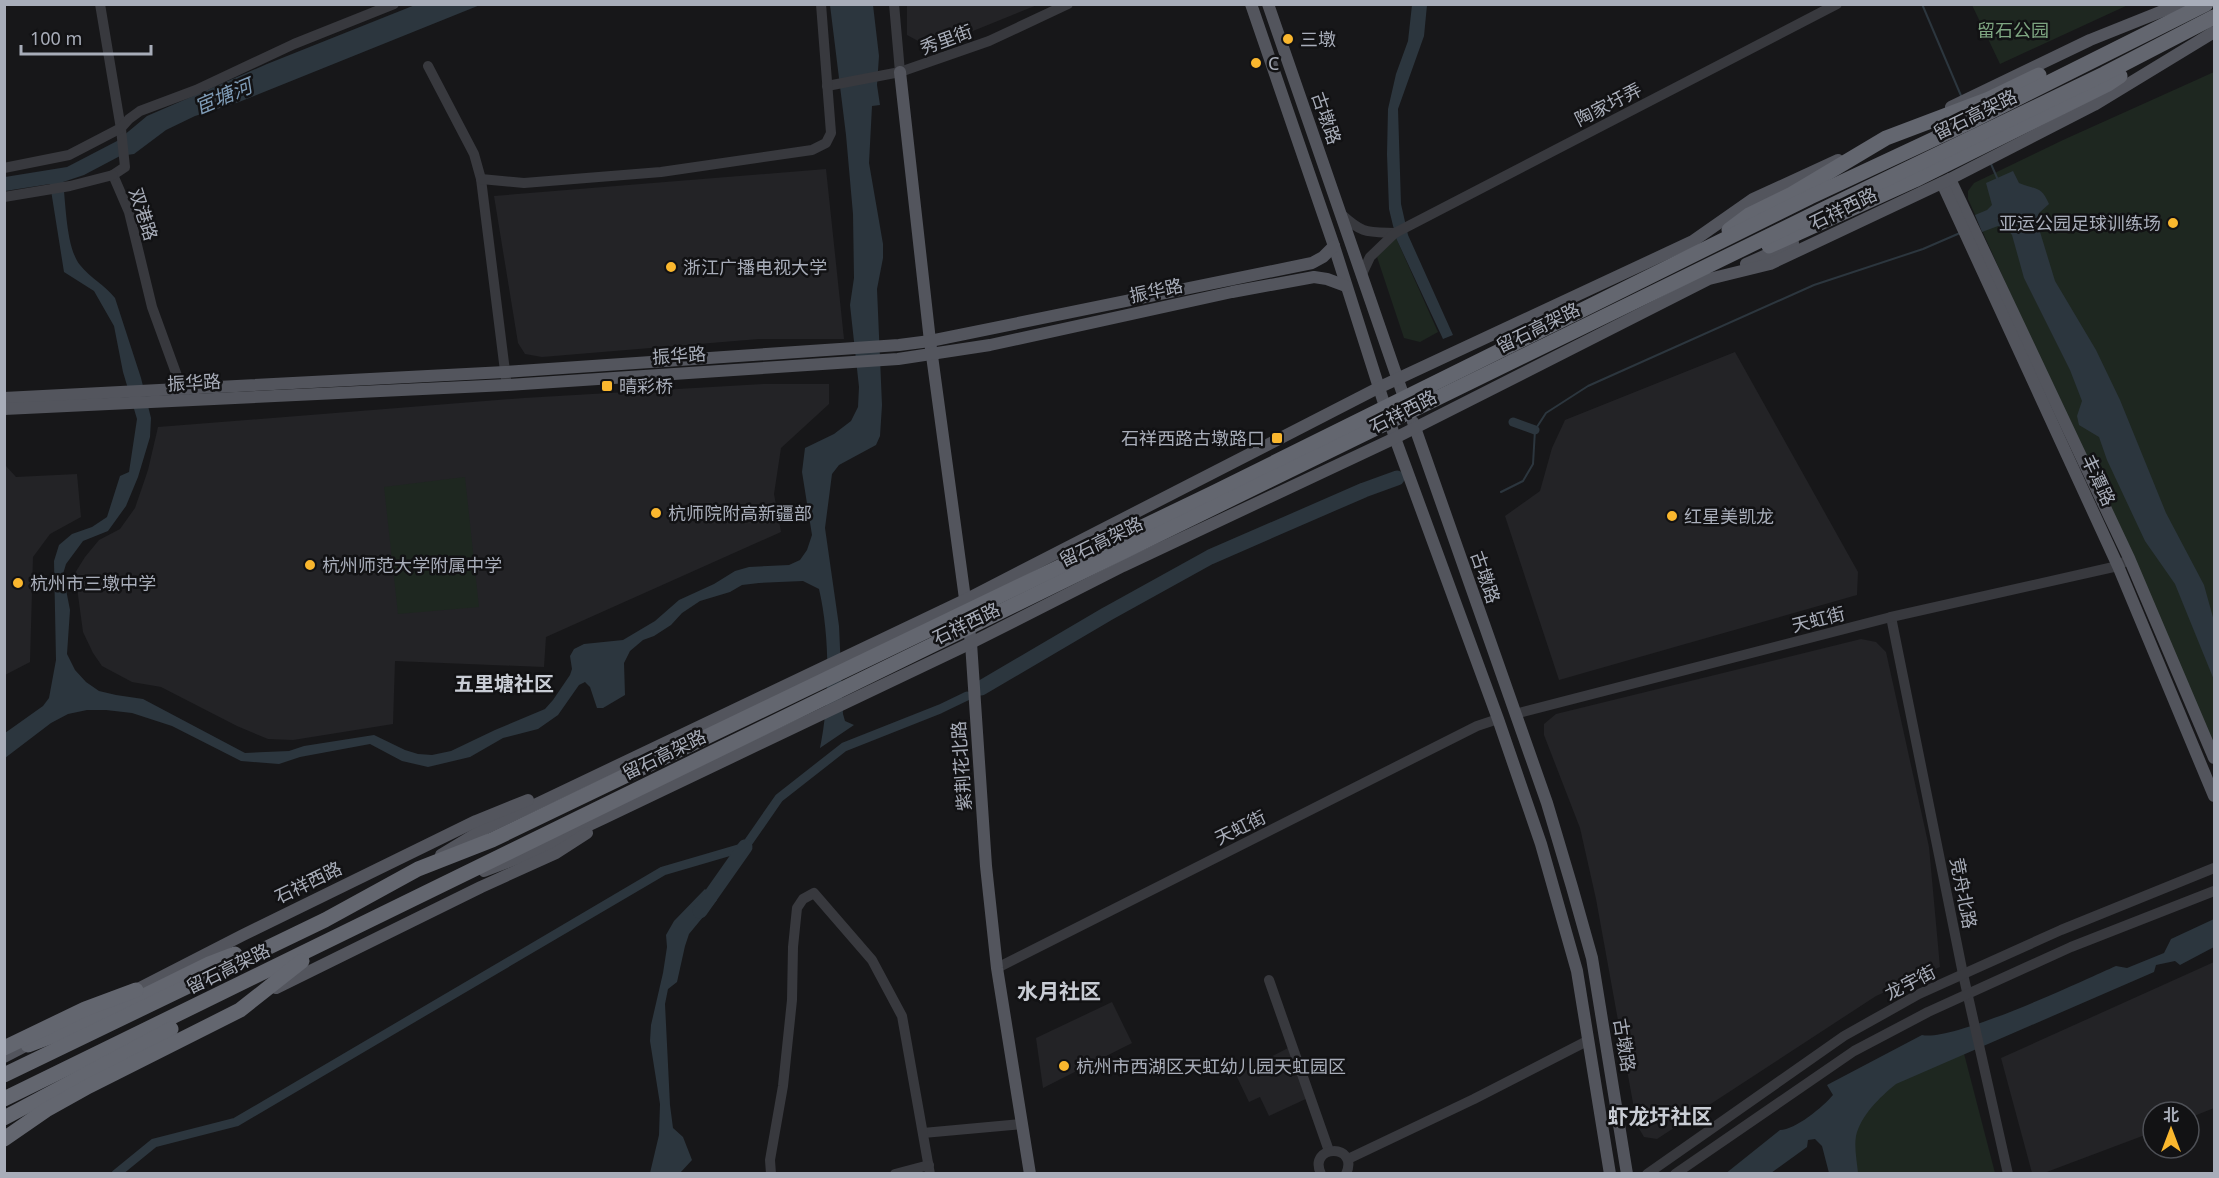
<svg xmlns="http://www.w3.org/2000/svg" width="2219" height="1178" font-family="'Noto Sans','Noto Sans SC',sans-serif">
	<rect width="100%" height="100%" fill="#171719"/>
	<!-- built -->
	<g fill="#232326">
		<polygon points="907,5 907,4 1037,5 931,48 907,35"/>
		<polygon points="826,169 844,339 759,339 542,357 525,354 518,343 494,196"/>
		<polygon points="1735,352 1858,572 1857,595 1559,680 1505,516 1540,491 1552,448 1565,420"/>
		<polygon points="763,384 829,384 829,404 781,448 774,494 781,532 546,637 544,667 395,661 393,724 293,740 268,739 237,726 161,687 132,682 102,666 93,653 83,632 75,573 85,557 99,540 120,529 135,508 148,470 158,427 524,398"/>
		<polygon points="5,465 16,477 77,474 81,517 50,534 33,557 30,662 5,675"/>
		<polygon points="1861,639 1876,642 1886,652 1929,847 1940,967 1876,996 1657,1139 1644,1137 1637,1125 1596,899 1580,828 1544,735 1544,724 1556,714"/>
		<polygon points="2214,962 2214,1108 2189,1118 2189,1112 2153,1112 2153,1132 2044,1173 2032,1173 2001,1058"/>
		<polygon points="1112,1002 1132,1043 1043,1088 1036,1038"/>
		<polygon points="1290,1047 1308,1098 1269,1116 1260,1097 1249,1102 1236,1075"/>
	</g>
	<!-- green -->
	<g fill="#1e2720">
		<polygon points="1972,5 2128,5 2000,64"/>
		<polygon points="2214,72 2214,750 1968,199 1968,191 1974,183 2063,140"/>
		<polygon points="1396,238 1438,332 1420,342 1404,338 1377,257"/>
		<polygon points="465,477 479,607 398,614 384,487"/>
		<polygon points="1961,1042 1995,1173 1848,1173 1833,1111"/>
	</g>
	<!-- water -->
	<g fill="#2c363e">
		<path d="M415,5H480L239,102L195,116L166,130L134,154L120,156L84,175L63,182C66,204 66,248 80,265C90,278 105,285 115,298L141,378L151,418L150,437L138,477L126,506L108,531L83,541L66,564L63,574L70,610L67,654L75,670L86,682L99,691L116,695L143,699L245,753L289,751L304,746L374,735L405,750L418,754L432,755L451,751L495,730L545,709L553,700L570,675L572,669L570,656L574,649L584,644L623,640L655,621L679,600L714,584L735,571L749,567L789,565L800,560L807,550L812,535L802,472L805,448L834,434L851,421L858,407L859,387L850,305L854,278L853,214L846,135L830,5H873L879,56L877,85L880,105L872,106L869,163L883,244V258L877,289L882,405L880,436L876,445L839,465L832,474L825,528L839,626L843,714L845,721L854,725L820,748C830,700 830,636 819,589L803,581L759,583L742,585L730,592L700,601L682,613L671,625L654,636L643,640L630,651L624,663L625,695L603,708H597L590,687L585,682L579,685L558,715L538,729L503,738L470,757L428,767L402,761L370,744L300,757L279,764L241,761L172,726L132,713L106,710H87L68,714L51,723L5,758V733L43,706L49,698L56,660L54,561L59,545L72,534L92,527L107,517L120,476L129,472L137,419L123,372L114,326L94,291L64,272L50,184L5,191V177L67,167L117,141L147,116L267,64Z"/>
		<polygon points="1412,5 1427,5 1424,36 1398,109 1401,204 1408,235 1453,335 1443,339 1396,238 1389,209 1387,154 1388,109 1396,74 1408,41"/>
		<path d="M2013,171L2019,183C2035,190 2041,185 2049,204L2039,213L2037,222L2055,281L2096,350L2120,400L2166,513L2204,585L2214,621V680L2175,584L2145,541L2107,460L2099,437L2079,425L2077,416L2082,401L2070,370L2024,278L2012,235L2007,229L1998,226L1982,232L1975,215L1987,210L1992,205L1986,183Z"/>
		<polygon points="705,889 717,900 689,934 685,946 677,982 668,989 665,1004 670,1105 673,1128 683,1137 692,1160 680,1173 650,1173 659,1135 660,1104 650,1041 651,1025 663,973 667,947 666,935 674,921"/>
		<path d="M2214,919V947L2180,965L2175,961L2156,965L2154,972L1896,1084C1880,1097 1861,1115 1856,1136C1854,1147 1857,1162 1858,1173H1829L1822,1146L1815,1139L1808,1140L1807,1147L1771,1173L1725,1174L1780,1130C1795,1130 1823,1107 1833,1095L1827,1085L1922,1035C1953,1042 2082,981 2116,966L2127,968L2164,953L2171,939Z"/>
	</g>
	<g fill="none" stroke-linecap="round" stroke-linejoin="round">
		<!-- stream -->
		<g stroke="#2c363e" stroke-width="2">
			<polyline points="1922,4 1962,98"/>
			<polyline points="1991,164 1998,180"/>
			<polyline points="1501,492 1523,481 1533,464 1535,430 1546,413 1588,386 1814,285 1923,249 1960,233"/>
		</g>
		<!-- canal -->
		<g stroke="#2c363e" stroke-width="9">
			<polyline points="1513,422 1535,430"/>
			<polyline points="116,1174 154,1143 236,1122 663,871 745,847 779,798 844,747 940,709 967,696"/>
		</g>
		<!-- river -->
		<g stroke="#2c363e" stroke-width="15">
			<polyline points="981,688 1107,614 1210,557 1364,490 1397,478"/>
			<polyline points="700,911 745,847"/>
		</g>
		<!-- minor -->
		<g stroke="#38393e" stroke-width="10">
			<polyline points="100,4 121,129 125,167 113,175 129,212 152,307 184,395"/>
			<polyline points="894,4 900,72"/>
			<polyline points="428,66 474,154 481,179 506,379"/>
			<polyline points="827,86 900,72 989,41 1068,4"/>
			<polyline points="4,168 69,155 121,128 129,119 140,111 196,90 294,44 394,4"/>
			<polyline points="481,179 524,183 661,172 812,150 826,143 831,133 821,4"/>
			<polyline points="4,197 70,186 113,175"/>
			<path d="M1341,214C1363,234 1366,232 1395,233"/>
			<polyline points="1362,274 1370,257 1395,233 1837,4"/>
			<polyline points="1891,617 1963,974 2008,1174"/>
			<polyline points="1515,714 1891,617 2118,566 2124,562"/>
			<polyline points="997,968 1477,726 1498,719"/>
			<polyline points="1269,980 1329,1151"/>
			<polyline points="923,1133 1022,1124"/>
			<polyline points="1348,1159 1474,1099 1589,1040"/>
			<polyline points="771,1174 770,1160 783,1086 792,1000 793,947 797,908 803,899 814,893 872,960 902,1016 930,1174"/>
			<polyline points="895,1174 929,1165"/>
			<path d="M1321,1174C1307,1144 1360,1143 1346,1174"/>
			<polyline points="1647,1174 1844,1036 1919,994 2061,930 2214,868"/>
			<polyline points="1675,1174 1854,1051 1928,1012 2071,947 2214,891"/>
		</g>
		<!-- major -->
		<g stroke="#53555d" stroke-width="12">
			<polyline points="1251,4 1334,246 1395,438 1498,719 1541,844 1577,971 1610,1174"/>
			<polyline points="1268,4 1407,406"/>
			<polyline points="900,72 930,341 971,643 986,866 997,968 1030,1174"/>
			<polyline points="1951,107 2090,40 2180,4"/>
			<polyline points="1950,179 2129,558 2214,758"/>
			<polyline points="1942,183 2118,566 2214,796"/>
			<polyline points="1746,264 1793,243"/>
			<polyline points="4,398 505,372 899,345 930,341 1312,263 1323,257 1334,246"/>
			<polyline points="4,409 507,385 898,359 990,345 1232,292 1314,277 1327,279 1346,286"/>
			<polyline points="1413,422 1547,803 1572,887 1592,958 1627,1174"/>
			<polyline points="441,855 484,829 965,600 1378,388 1693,241 1753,199 1838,160"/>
			<polyline points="484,871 521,857 604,818 971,643 1123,566 1395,438 1709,279 1770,264 1950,179 2094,105 2214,32"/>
			<polyline points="276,988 481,887 556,853 587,833"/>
			<polyline points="128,994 243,935 476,821 528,800"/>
			<polyline points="4,1057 35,1041"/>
		</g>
		<!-- highway -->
		<g stroke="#63666f" stroke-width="15">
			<polyline points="1729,230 1749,215 1792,194 1886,138 1989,99 2039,75"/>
			<polyline points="1769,246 1915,180 2108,84 2120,76"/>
			<polyline points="28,1045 93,1021 209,964 235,954"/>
			<polyline points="4,1048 85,1009 136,990"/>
			<polyline points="4,1075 325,920 418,869 492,840 1213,493 1810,197 1966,124 2206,4"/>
			<polyline points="4,1099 1820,211 2104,74 2214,17"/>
			<polyline points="4,1118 171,1029"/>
			<polyline points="4,1139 46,1110 89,1086 240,1010 302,961"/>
		</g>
	</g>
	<!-- markers -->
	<g fill="#fab72e" stroke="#121214" stroke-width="2">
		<circle cx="1288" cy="39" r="6"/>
		<circle cx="1256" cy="63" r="6"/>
		<circle cx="2173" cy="223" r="6"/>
		<circle cx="671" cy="267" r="6"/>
		<rect x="601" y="380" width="12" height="12" rx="3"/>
		<rect x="1271" y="432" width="12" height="12" rx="3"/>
		<circle cx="656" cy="513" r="6"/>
		<circle cx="1672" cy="516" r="6"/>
		<circle cx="310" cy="565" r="6"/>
		<circle cx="18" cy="583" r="6"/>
		<circle cx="1064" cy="1066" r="6"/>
	</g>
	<g text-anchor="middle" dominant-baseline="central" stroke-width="5" stroke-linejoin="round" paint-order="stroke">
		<!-- park labels -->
		<g font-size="18" fill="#7ea581" stroke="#121214">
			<text x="2013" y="30">留石公园</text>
		</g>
		<!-- street labels -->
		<g font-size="18" fill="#a8adb9" stroke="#121214">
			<text transform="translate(946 39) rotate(-20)">秀里街</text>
			<text transform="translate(1608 104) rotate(-27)">陶家圩弄</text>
			<text transform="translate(1975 114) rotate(-26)">留石高架路</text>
			<text transform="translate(1327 118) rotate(71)">古墩路</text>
			<text transform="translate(1843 208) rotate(-26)">石祥西路</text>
			<text transform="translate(144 214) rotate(72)">双港路</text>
			<text transform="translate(1156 290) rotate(-12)">振华路</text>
			<text transform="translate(1538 327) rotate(-26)">留石高架路</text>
			<text transform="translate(679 355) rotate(-4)">振华路</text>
			<text transform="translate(194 382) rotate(-3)">振华路</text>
			<text transform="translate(1403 411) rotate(-27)">石祥西路</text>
			<text transform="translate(2099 480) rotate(65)">丰潭路</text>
			<text transform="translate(1101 541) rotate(-26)">留石高架路</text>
			<text transform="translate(1486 577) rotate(71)">古墩路</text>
			<text transform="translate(1818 619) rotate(-14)">天虹街</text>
			<text transform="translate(966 623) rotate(-26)">石祥西路</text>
			<text transform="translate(664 754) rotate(-26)">留石高架路</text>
			<text transform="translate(961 766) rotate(-94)">紫荆花北路</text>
			<text transform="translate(1240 827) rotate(-26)">天虹街</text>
			<text transform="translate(308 882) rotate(-26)">石祥西路</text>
			<text transform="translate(1964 893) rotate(79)">竞舟北路</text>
			<text transform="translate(228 968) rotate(-26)">留石高架路</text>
			<text transform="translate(1910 982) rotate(-27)">龙宇街</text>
			<text transform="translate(1625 1045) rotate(81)">古墩路</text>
		</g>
		<!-- poi labels -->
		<g font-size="18" fill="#a8adb9" stroke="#121214" text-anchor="start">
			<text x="1300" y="39">三墩</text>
			<text x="1268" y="63">C</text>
			<text x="2161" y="223" text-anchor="end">亚运公园足球训练场</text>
			<text x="683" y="267">浙江广播电视大学</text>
			<text x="619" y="386">晴彩桥</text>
			<text x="1265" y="438" text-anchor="end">石祥西路古墩路口</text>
			<text x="668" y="513">杭师院附高新疆部</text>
			<text x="1684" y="516">红星美凯龙</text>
			<text x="322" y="565">杭州师范大学附属中学</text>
			<text x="30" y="583">杭州市三墩中学</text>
			<text x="1076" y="1066">杭州市西湖区天虹幼儿园天虹园区</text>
		</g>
		<!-- water labels -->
		<g font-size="20" font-style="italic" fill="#7e9bb6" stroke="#121214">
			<text transform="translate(223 96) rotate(-23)">宦塘河</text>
		</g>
		<!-- neighbourhood labels -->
		<g font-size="20" font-weight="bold" fill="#c9cdd5" stroke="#121214">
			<text x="504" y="683">五里塘社区</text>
		</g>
		<!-- quarter labels -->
		<g font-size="21" font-weight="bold" fill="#c9cdd5" stroke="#121214">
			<text x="1059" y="991">水月社区</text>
			<text x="1660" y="1116">虾龙圩社区</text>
		</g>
	</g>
	<!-- border -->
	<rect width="2219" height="1178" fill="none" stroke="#a8adb9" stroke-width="12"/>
	<!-- north arrow -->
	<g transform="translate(2171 1130)"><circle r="28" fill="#121214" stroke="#4e5056" stroke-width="1.5"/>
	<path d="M0-4.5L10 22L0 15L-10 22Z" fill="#fab72e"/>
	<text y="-9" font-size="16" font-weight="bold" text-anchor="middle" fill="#a8adb9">北</text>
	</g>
	<!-- scale -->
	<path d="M21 45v9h130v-9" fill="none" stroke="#a8adb9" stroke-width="3"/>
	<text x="30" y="45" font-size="18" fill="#a8adb9" stroke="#121214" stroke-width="4.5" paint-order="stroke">100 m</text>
</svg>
